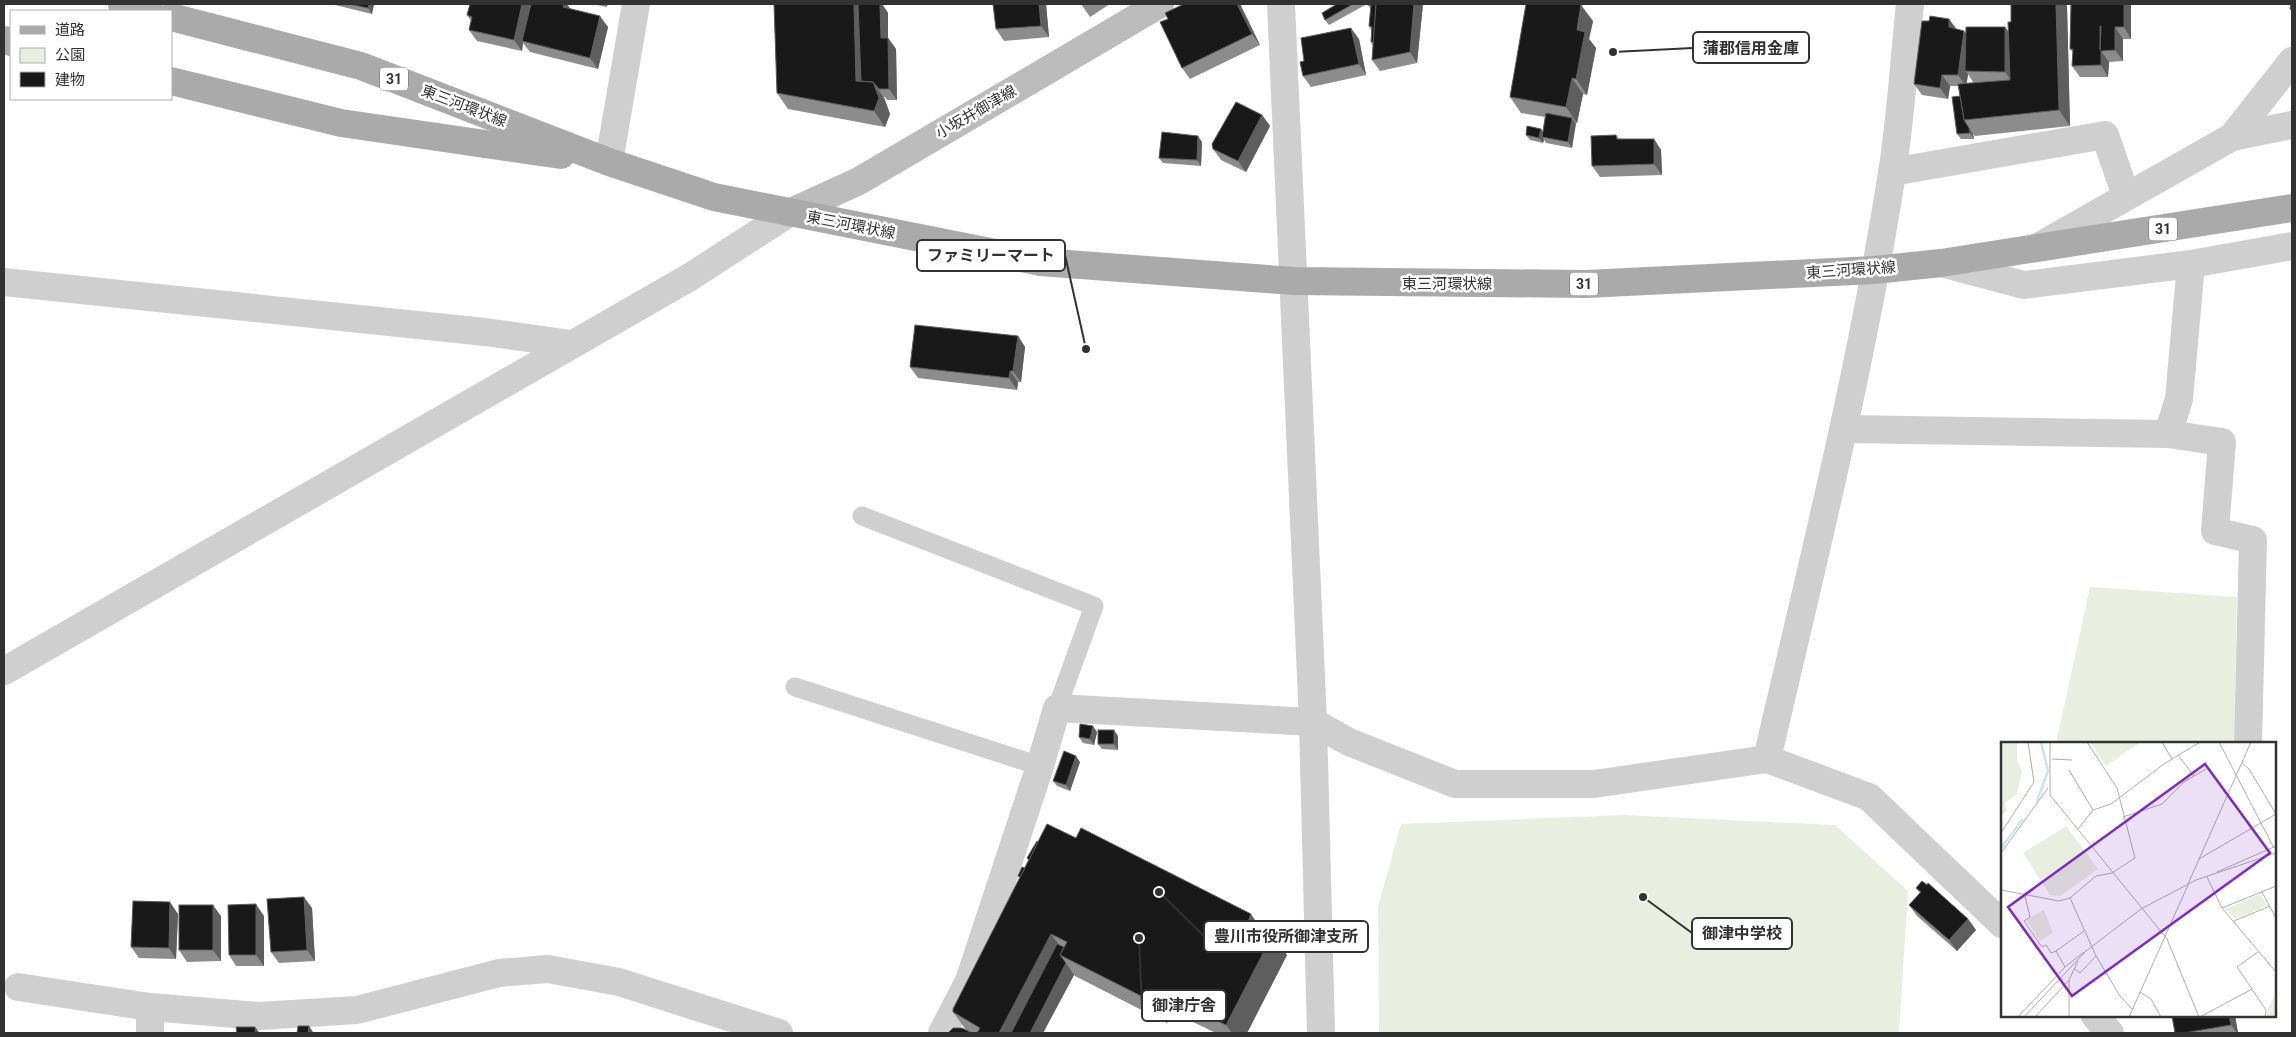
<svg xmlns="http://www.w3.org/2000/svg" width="2296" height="1037" font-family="Roboto,'Noto Sans JP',sans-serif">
	<rect width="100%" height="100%" fill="#fff"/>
	<!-- green -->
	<g fill="#e9efe0">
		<polygon points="2090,587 2237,597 2234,743 2056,743"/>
		<polygon points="1624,815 1835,825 1908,891 1899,1033 1379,1033 1378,907 1401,824"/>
	</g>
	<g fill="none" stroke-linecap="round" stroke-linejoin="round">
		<!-- service -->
		<g stroke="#cfcfcf" stroke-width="19">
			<polyline points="862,516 1094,606 1057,708"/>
			<polyline points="795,687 1040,766"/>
		</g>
		<!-- minor -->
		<g stroke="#cfcfcf" stroke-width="28">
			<polyline points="1281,4 1313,722 1321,1033"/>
			<polyline points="2232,137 2292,61"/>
			<polyline points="609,162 636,4"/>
			<polyline points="1892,172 2105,135 2126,196"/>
			<polyline points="2036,248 2232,137 2292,125"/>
			<polyline points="1941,263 2024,285 2191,264"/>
			<polyline points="4,282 485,332 571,344"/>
			<polyline points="1844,429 2168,434 2179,399 2191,264 2292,246"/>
			<polyline points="2168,434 2222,442 2215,531 2253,540 2248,743"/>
			<path d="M1767,759C1812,565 1861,371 1892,173C1901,117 1904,60 1910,4"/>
			<polyline points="18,987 150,1007 259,1016 357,1010 499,973 548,969 619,982 779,1033"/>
			<polyline points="2095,1016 2110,1033"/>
			<polyline points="150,1033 150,1007"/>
			<polyline points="942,1033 969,981 1040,766 1057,708 1313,722 1349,742 1455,784 1594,784 1767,759 1869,797 2002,924"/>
		</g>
		<!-- tertiary -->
		<polyline stroke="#cfcfcf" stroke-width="28" points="4,671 690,277 789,213"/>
		<!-- secondary -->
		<polyline stroke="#bcbcbc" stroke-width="28" points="789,213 859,181 1160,4"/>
		<!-- primary -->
		<g stroke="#aaa" stroke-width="28">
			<polyline points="122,4 150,11"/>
			<polyline points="171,17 361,66 609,162 714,197 1041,262 1294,281 1586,284 1874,270 1941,263 2292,208"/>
			<polyline points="4,40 11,42"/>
			<polyline points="171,81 341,123 561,155"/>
		</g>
	</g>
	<!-- wall -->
	<g fill="#8c8c8c" fill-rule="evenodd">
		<polygon points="331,4 374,4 372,14"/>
		<polygon points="470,4 530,4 531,5 571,9 608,27 598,69 530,52 523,43 522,51 477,41 469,30 471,21 467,15"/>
		<polygon points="592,4 608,4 607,7"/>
		<polygon points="774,4 882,4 888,13 888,38 896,49 897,100 887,100 885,97 884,97 890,114 885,127 788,109 777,93"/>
		<polygon points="1046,4 1049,37 1004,41 996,29"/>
		<polygon points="1081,4 1110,4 1090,17"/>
		<polygon points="1184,4 1240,4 1260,45 1190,79 1182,68 1168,19"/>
		<polygon points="1337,4 1367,4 1329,25 1325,20"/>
		<polygon points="1423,4 1417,63 1380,71 1372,60 1373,46 1371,42 1372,31 1369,26 1371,9 1368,5"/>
		<polygon points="2071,4 2131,4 2131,39 2123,39 2123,61 2109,62 2108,77 2080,77 2072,66 2073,52 2070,49"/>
		<path d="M2067,6L2070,126L1975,136L1973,134L1974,139H1961L1957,134L1960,96L1959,86H1950L1948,99L1922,95L1914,84L1929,21L1949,19L1957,30L1966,34L2005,27L2008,31ZM1968,74L1973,82H1981L1967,83Z"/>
		<polygon points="1593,21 1589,39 1596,48 1587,95 1583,94 1577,123 1575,123 1572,148 1546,143 1544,140 1543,143 1530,140 1526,135 1541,129 1543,132 1545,117 1521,113 1510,97"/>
		<polygon points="1359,39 1366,75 1311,87 1303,76 1304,61"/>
		<polygon points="1262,115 1270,126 1246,172 1221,160 1213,149"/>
		<polygon points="1616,135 1619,139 1654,139 1661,150 1662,175 1600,177 1592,166"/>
		<polygon points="1202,142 1201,166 1163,163 1159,158"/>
		<polygon points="1018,336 1025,347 1021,382 1018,382 1017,390 918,378 910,367"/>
		<polygon points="1097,732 1094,745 1083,743 1079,737"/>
		<polygon points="1118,736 1118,750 1102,749 1098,744"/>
		<polygon points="1080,762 1070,791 1057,786 1053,781"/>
		<polygon points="1027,858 1261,928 1273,934 1287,955 1247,1033 1216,1033 1172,1012 1167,1023 1075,976 1074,975 1043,1033 948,1033 966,1030 953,1012 1020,878 1018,876 1025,868 1029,861"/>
		<polygon points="1916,888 1968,919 1976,930 1957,951 1917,916 1909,905 1920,893"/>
		<polygon points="312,908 315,961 279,963 271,952"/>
		<polygon points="178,914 176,959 139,958 131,947"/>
		<polygon points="221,916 221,961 187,962 179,950"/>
		<polygon points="264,916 264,966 236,966 229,955"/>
		<polygon points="2235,1016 2238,1033 2175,1033"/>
	</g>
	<!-- shaded-wall -->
	<g fill="#5e5e5e">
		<polygon points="369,4 374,4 372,14 368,8"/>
		<polygon points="522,4 530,4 532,6 522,41 523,43 522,51 514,40"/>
		<polygon points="564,4 567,4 572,11 563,7"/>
		<polygon points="854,4 864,4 867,85 856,81"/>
		<polygon points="880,4 882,4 888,13 888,49 881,38"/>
		<polygon points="1039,4 1046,4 1049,37 1041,26"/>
		<polygon points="1237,4 1240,4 1260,45 1252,34"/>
		<polygon points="1414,4 1423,4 1417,63 1410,52"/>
		<polygon points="2056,4 2066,4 2067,6 2070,126 2059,110"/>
		<polygon points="2124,4 2131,4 2131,39 2124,27"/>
		<polygon points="1581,5 1593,21 1589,39 1596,48 1587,95 1576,79 1577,30"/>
		<polygon points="600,16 608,27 598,69 590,58"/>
		<polygon points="1949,19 1957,30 1949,27"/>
		<polygon points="2005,27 2013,39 2013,83 2005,72"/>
		<polygon points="2115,27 2123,39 2123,61 2115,50"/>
		<polygon points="1351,28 1359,39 1366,75 1359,64"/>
		<polygon points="1964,31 1972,42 1965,71 1968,74 1966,86 1958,75"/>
		<polygon points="888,38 896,49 897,100 889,89"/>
		<polygon points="2101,51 2109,62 2108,77 2101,65"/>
		<polygon points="1942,75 1950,86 1948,99 1940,88"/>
		<polygon points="1572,78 1583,94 1577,123 1566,107"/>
		<polygon points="873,82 884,98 890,114 885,127 874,111"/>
		<polygon points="1262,115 1270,126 1246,172 1238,161"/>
		<polygon points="1572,118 1576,124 1572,148 1568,142"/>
		<polygon points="1969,128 1973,134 1974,139 1970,133"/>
		<polygon points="1541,129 1545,134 1542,137 1544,140 1543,143 1539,138"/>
		<polygon points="1198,136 1202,142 1201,166 1197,160"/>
		<polygon points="1654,139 1661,150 1662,175 1654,164"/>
		<polygon points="1018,336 1025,347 1021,382 1013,371"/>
		<polygon points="1010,371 1018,382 1017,390 1009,378"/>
		<polygon points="1093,726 1097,732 1094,745 1090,739"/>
		<polygon points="1114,730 1118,736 1118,750 1114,744"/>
		<polygon points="1076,756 1080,762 1070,791 1066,785"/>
		<polygon points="304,897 312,908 315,961 307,950"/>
		<polygon points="170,902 178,914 176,959 169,948"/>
		<polygon points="256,904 264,916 264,966 256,955"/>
		<polygon points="213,905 221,916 221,961 213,950"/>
		<polygon points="1251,914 1265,935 1248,922"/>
		<polygon points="1968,919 1976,930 1957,951 1949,940"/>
		<polygon points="1051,934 1066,954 1060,955 1024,1033 999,1033"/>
		<polygon points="1273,934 1287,955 1247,1033 1232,1033 1226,1025"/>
		<polygon points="1066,963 1074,975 1043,1033 1030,1033"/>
		<polygon points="1158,992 1172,1012 1167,1023 1153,1002"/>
		<polygon points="2229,1016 2235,1016 2238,1033 2237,1033 2231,1025"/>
		<polygon points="309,1026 313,1032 313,1033 308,1033"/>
		<polygon points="255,1027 259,1032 259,1033 255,1033"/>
	</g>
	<!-- building -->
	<g fill="#191919" stroke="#5e5e5e" fill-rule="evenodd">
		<polygon points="349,4 369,4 368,8"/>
		<polygon points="470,4 522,4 514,40 469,30 472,17 467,15"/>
		<polygon points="531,4 564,4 563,7 600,16 590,58 522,41"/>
		<polygon points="774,4 854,4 856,81 873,82 879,98 874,111 777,93"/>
		<polygon points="858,4 880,4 881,38 888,38 889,89 879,89 873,82 861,81"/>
		<polygon points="993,4 1039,4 1041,26 996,29"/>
		<polygon points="1184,4 1237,4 1252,34 1182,68 1160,22 1168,19 1165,13"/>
		<polygon points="1337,4 1353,4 1325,20 1322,13"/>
		<polygon points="1368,4 1376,4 1374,42 1371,42 1372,27 1369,26 1371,5 1368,5"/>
		<polygon points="1376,4 1414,4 1410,52 1372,60"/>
		<polygon points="1526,4 1577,4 1581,5 1577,30 1585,32 1576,79 1572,78 1566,107 1510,97"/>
		<polygon points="2011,4 2056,4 2059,110 1964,120 1958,84 2010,80 2008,22 2011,22"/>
		<path d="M2071,4H2124V27H2115V50L2101,51V65L2072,66L2073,49H2070ZM2100,26H2101L2100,50Z"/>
		<polygon points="2289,4 2292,4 2292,10 2290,9 2291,4"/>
		<polygon points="1930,16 1949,19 1949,27 1964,31 1958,75 1942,75 1940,88 1914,84 1922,21 1929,21"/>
		<polygon points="1966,27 2005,27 2005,72 1965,71"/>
		<polygon points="1351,28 1359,64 1303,76 1300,62 1304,61 1301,38"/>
		<polygon points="1960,96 1964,120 1969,128 1970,133 1957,134 1952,97"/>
		<polygon points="1236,102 1262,115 1238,161 1213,149 1212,144"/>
		<polygon points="1546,113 1572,118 1568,142 1542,137"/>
		<polygon points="1527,126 1541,129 1539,138 1526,135"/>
		<polygon points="1162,132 1198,136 1197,160 1159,158"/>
		<polygon points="1616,135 1617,139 1654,139 1654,164 1592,166 1591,136"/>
		<polygon points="915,325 1018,336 1013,371 1010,371 1009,378 910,367"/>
		<polygon points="1080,724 1093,726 1090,739 1079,737"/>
		<rect x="1098" y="730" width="16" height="14"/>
		<polygon points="1064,751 1076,756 1066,785 1053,781"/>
		<polygon points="1047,824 1076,838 1081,828 1251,914 1248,922 1273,934 1226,1025 1158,992 1153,1002 1060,955 1067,942 1051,934 999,1033 977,1033 980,1028 953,1012 953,1009"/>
		<polygon points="1037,841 1038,842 1029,860 1027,858"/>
		<polygon points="1022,867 1025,868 1020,877 1018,876"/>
		<polygon points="1922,881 1927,885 1928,883 1968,919 1949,940 1909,905 1921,892 1916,888"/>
		<polygon points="304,897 307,950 271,952 267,899"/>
		<polygon points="133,901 170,902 169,948 131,947"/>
		<polygon points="256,904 256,955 229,955 228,905"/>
		<rect x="179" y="905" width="34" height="45"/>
		<polygon points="1057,944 1064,947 1060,955 1066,963 1030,1033 1011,1033"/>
		<polygon points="2172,1016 2229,1016 2231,1025 2184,1033 2175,1033"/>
		<polygon points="298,1026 309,1026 308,1033 297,1033"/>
		<polygon points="236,1027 255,1027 255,1033 237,1033"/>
		<polygon points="953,1028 962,1028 972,1033 948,1033"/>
	</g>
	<g text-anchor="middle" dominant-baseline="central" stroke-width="5" stroke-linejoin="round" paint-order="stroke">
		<!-- shield labels -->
		<g fill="#fff" stroke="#707070" stroke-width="1">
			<rect x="380" y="67.5" width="28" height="23" rx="4"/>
			<rect x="2149" y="217.5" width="28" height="23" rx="4"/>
			<rect x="1570" y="272.5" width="28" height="23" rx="4"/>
		</g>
		<g font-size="14" font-weight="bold" fill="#323232">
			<text x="394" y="79">31</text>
			<text x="2163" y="229">31</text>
			<text x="1584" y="284">31</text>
		</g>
		<!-- street labels -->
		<g font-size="15" fill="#323232" stroke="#fff">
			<text transform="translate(464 106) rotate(21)">東三河環状線</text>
			<text transform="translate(976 112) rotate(-30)">小坂井御津線</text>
			<text transform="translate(851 225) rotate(11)">東三河環状線</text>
			<text transform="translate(1851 270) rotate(-4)">東三河環状線</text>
			<text x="1447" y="284">東三河環状線</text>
		</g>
	</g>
	<!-- overview -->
	<g transform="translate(2001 742)">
		<rect width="275" height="275" fill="#fff"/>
		<path d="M89,0H140L105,24ZM65,84L97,127L59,154L49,153L22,111ZM259,152L266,163L235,177L225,167ZM43,168L52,191L39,199L25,178ZM273,254L275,275H265L266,269Z" fill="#e9efe0"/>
		<path d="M0,0H16V18L21,29L16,52L4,61L6,69L0,73Z" fill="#e9efe0"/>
		<path fill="none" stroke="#cce4ee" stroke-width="2.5" d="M36,59L47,29L40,0M0,106L22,77"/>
		<path fill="none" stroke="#adadad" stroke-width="1" d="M49,0V53L166,197L198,275M161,0L171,17M218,0L273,106M177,13L193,34M51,17L71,18M241,21L248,27L275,72M68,28L92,68M122,75L161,62L183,40L205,27M77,87L92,68L110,62L163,22L199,0M0,91L33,40L27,0M0,111L47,46M198,117L275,72M216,130L275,104M206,135L221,166L275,230M187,142L250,0M0,148L58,159L69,156L95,134L111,131L134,116L116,46L86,0M261,150L275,176M24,154L29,175L23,179L41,205L45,203L50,211L55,209M69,156L95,214L119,254L131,267M221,166L275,144M233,179L269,164M257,210L236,225L265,268L264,275M64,225L83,210M74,227L79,231L95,214M68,238V275M139,250L150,257L160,275M17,275L64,225L55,209L83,189M23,275L85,209L140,167L195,138L275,111M34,275L68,238L77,219M128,275L187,143M199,275L251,247"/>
		<path fill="#7b2cbf" fill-opacity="0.15" stroke="#7b2cbf" stroke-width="2.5" d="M204,22L269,111L71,254L7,165Z"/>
		<rect width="275" height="275" fill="none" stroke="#323232" stroke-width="2.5"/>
	</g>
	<!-- callouts -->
	<path fill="none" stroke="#323232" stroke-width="2" d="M1613 52L1693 48M1086 349L1065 255M1643 897L1692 933M1159 892L1204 936M1139 938L1142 1006"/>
	<g fill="#323232" stroke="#fff" stroke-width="2">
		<circle cx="1613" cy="52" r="5"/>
		<circle cx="1086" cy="349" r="5"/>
		<circle cx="1643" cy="897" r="5"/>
		<circle cx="1159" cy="892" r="5"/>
		<circle cx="1139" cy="938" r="5"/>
	</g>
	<g fill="#fff" stroke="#323232" stroke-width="2">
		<rect x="1693" y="32" width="116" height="31" rx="5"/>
		<rect x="917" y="240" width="148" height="31" rx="5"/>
		<rect x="1692" y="918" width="100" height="31" rx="5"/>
		<rect x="1204" y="921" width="164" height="31" rx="5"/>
		<rect x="1142" y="990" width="84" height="31" rx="5"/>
	</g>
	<g font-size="16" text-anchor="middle" font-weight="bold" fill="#323232">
		<text x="1751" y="54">蒲郡信用金庫</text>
		<text x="991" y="261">ファミリーマート</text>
		<text x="1742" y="939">御津中学校</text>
		<text x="1286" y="942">豊川市役所御津支所</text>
		<text x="1184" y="1011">御津庁舎</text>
	</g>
	<!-- border -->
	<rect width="2296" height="1037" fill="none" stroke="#323232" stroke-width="10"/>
	<!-- legend -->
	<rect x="10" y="10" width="162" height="90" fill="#ffffff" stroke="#adadad"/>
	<rect x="20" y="26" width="25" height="8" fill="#aaaaaa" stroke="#adadad"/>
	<text x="55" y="35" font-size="15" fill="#323232">道路</text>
	<rect x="20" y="48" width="25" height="15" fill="#e9efe0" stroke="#adadad"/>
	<text x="55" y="60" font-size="15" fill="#323232">公園</text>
	<rect x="20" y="72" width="25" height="15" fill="#191919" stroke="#adadad"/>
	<text x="55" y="85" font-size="15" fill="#323232">建物</text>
</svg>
